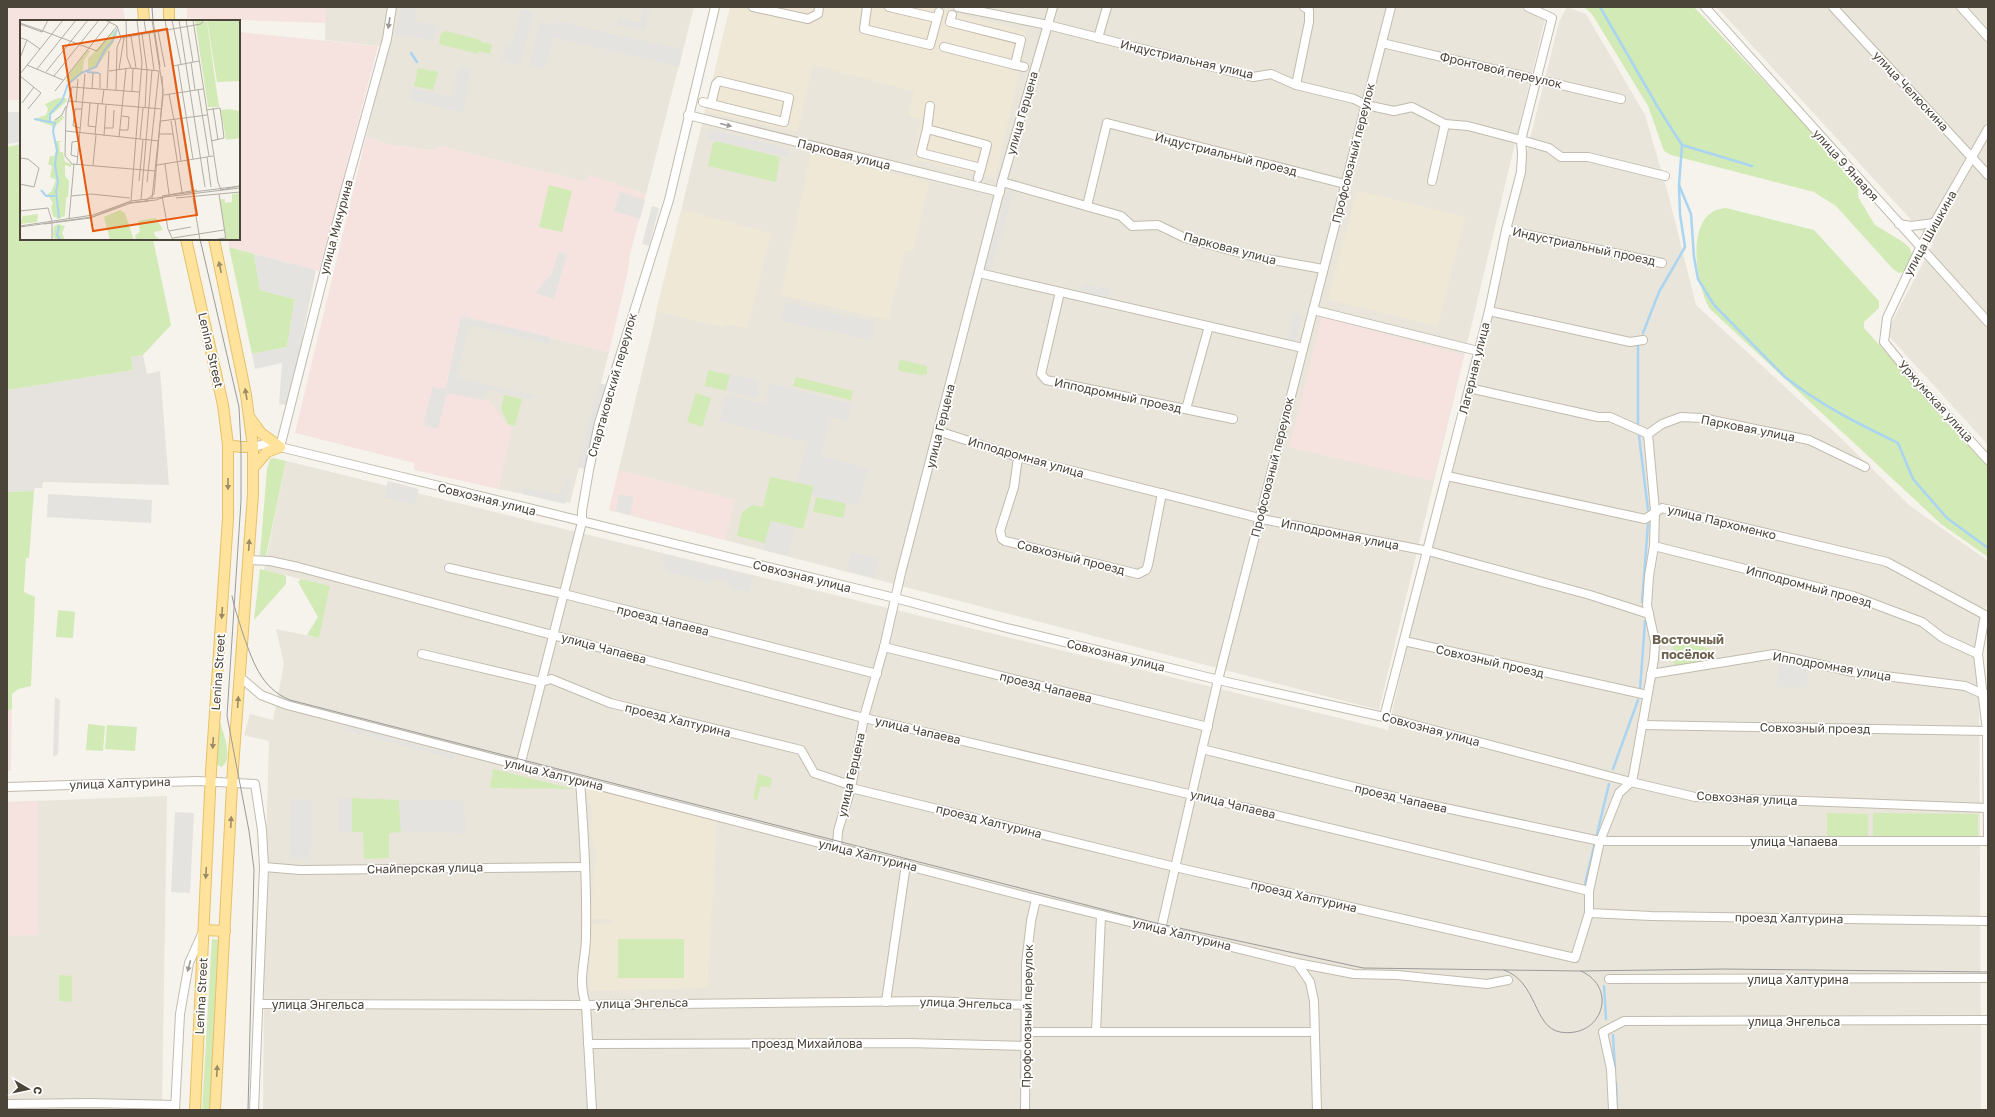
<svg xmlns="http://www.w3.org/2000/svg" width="1995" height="1117" font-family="'Golos Text',sans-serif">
	<rect width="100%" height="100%" fill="#f6f3ec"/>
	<!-- residential -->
	<g fill="#eae5da">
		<polygon points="326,7 694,7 646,194 589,176 586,182 441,146 431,150 391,145 366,137 388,47 325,40"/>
		<polygon points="730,7 1519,7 1545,19 1379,710 609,510"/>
		<polygon points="1567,7 1586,14 1645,115 1667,190 1696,305 1845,442 1909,505 1988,561 1988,602 1979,621 1981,1110 263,1110 265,879 269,741 244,735 250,714 273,720 284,664 276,629 319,638 329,586 264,570 286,461 1388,730 1428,551 1559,22"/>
		<polygon points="1717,7 1988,7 1988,445 1886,333 1933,244"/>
		<polygon points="461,316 609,352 570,503 498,489 511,430 484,400 447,381"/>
		<polygon points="167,796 162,1110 7,1110 7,802"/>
	</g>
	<!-- industrial -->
	<polygon fill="#e6e2dd" points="143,355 147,374 160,371 169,485 43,482 42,488 35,488 34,491 7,492 7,390 133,370 131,357"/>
	<!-- education -->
	<g fill="#efe8d6">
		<polygon points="730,7 929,7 1023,30 1027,38 995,178 913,159 922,119 909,116 914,91 813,65 797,132 705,112"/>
		<polygon points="811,154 929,182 913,252 905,250 888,320 781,295"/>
		<polygon points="1357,191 1465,217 1438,326 1328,300"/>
		<polygon points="681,210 771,233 747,328 725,324 724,327 656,311"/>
		<polygon points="585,786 717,820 707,988 590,991 590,924 611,925 611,919 590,919 596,855 591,833 592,813"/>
	</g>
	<!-- medical -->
	<g fill="#f6e3e0">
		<polygon points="7,7 123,7 125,21 21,21 21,100 7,100"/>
		<polygon points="187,7 326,7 326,23 187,18"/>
		<polygon points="239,32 378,46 319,271 229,247 228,239 239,239"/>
		<polygon points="366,137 391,145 431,150 441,146 586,182 589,175 646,194 630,254 628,271 609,352 461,316 447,381 486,389 484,400 490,402 512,430 498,489 414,470 414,463 295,433"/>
		<polygon points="1322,317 1464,355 1433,481 1289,447"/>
		<polygon points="619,470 735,500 725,540 609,509"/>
		<polygon points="7,694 12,694 11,771 7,771"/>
		<polygon points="38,801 38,935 7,936 7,802"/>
	</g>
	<!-- green -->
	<g fill="#d2eab5">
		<polygon points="1584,7 1694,7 1830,151 1840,167 1858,188 1858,197 1875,225 1903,242 1909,247 1912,254 1905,272 1899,273 1893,269 1836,206 1814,192 1671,155 1664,151 1648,106 1592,14"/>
		<polygon points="446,31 481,40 481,42 492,44 490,54 479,51 478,54 439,44 441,34"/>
		<polygon points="418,68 438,72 433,90 414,86"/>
		<polygon points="716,141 780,157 776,182 708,166 713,143"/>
		<polygon points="21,144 21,239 153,239 171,325 143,355 131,357 133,370 7,390 7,147"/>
		<polygon points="549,185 572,191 562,232 539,227"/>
		<path d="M1726,208L1814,230L1879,301V308L1864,322V328L1988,465V557L1941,524L1710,309C1697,287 1686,226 1714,211C1717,209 1723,209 1726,208Z"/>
		<polygon points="229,247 254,254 260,290 295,299 287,347 252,354"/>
		<polygon points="902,360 927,366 927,374 921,375 900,371 898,369 899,361"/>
		<polygon points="708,370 730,375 726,391 705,386"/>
		<polygon points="796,377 853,391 851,400 793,386"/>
		<polygon points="696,393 711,398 702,427 687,422"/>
		<polygon points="504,395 522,399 515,426 508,424 501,409"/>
		<polygon points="273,458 286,461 266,556 260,555 267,469 270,459"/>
		<polygon points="770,477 814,486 803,529 771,521 765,543 737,536 742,512 752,505 763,507"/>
		<polygon points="34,491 29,558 26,558 24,592 35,597 31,686 18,689 12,694 12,709 7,711 7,492"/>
		<polygon points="816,497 846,503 843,518 813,512"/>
		<polygon points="260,569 284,575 286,577 286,584 254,620"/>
		<polygon points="301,579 330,586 319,638 307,635 318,617 298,582"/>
		<polygon points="58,610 75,612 73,638 56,637"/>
		<polygon points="1673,639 1711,649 1709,660 1674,667"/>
		<path d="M219,718C222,730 235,761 221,767L215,763Z"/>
		<polygon points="88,724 105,726 103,751 86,750"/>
		<polygon points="107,725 137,727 135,751 105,749"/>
		<polygon points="493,769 574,789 490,788"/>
		<polygon points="758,774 772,778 770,788 761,786 757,800 753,799"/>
		<polygon points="352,798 399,800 401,832 389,833 389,858 364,859 363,832 352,832"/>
		<polygon points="1827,813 1868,814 1868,838 1827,837"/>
		<polygon points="1873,813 1978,814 1978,838 1873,837"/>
		<polygon points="212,939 221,940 210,1110 202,1110"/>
		<rect x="618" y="939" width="66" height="39"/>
		<polygon points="59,975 72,976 72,1002 59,1001"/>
	</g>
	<!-- parking -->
	<g fill="#e5e3e0">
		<polygon points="402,7 418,7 414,21 437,27 433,42 410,35 409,38 394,35"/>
		<polygon points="643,7 650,7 645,31 617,25 618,18 640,23"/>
		<polygon points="520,9 533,12 520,66 501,61 505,45 511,46"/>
		<polygon points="539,21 556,25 557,21 683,50 679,67 553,37 548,64 545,63 544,69 529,66"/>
		<polygon points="459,67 472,70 463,112 410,100 413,88 452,97"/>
		<polygon points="7,112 21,112 21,142 7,144"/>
		<polygon points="709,129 789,149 787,157 707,139"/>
		<polygon points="1008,187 1014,189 990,275 984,273"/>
		<polygon points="620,192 645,200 640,219 614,211"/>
		<polygon points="652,206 659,208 649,246 642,244"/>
		<polygon points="559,251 567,254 554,299 535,293 552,273"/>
		<polygon points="254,254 316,270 289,405 279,404 282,363 255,369 252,354 287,347 295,299 260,290"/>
		<polygon points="1086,284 1111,290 1109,298 1080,291"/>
		<polygon points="785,302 875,322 872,340 781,321"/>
		<polygon points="1294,313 1302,315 1296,342 1287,340"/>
		<polygon points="461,316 550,337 549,345 469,325 458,377 533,395 533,400 487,389 484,400 447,393 438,429 430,427 423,425 433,386 438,389 446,388"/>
		<polygon points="730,375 756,380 759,384 756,398 726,391"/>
		<polygon points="599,383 607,385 585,469 577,467"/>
		<polygon points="770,383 852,404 848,420 830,417 821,456 868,469 859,506 812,496 814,486 797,482 807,442 719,421 725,395 765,404"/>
		<polygon points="565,477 572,479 565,504 522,494 521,487 560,495"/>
		<polygon points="388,481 419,489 415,505 384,497"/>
		<polygon points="48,494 152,500 151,523 47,517"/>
		<polygon points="619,494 634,497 630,515 616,511"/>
		<polygon points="771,521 795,527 787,556 763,550"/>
		<polygon points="851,552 879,558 875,578 846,571"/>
		<polygon points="662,554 754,576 749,593 729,588 729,582 712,579 710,584 666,571"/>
		<polygon points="1779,661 1809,666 1807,687 1776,687"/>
		<polygon points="55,697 60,700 58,755 53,756"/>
		<polygon points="347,726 455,755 454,759 346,730"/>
		<polygon points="338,798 352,798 352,832 339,832"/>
		<polygon points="290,799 312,799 311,859 289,859"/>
		<polygon points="399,800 464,801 466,834 442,831 409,833 401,832"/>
		<polygon points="175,812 194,813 190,893 171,892"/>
	</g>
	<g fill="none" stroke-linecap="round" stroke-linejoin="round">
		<!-- stream -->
		<g stroke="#a9d4f2" stroke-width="2.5">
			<path d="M1600,7L1659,109L1682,145L1679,185L1691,214L1694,257L1698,279L1714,305L1785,377C1820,405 1859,424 1898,443L1913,479L1947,518L1988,548"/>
			<polyline points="411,53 417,62"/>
			<polyline points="1682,145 1752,166"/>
			<polyline points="1643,333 1659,292 1685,247 1680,214 1679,186"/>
			<polyline points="1638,424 1638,346"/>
			<polyline points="1639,436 1648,510"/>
			<polyline points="1642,602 1648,524"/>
			<polyline points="1640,690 1645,621"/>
			<polyline points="1613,769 1638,700"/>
			<polyline points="1585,884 1609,784"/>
			<polyline points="1604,986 1606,1019"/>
			<polyline points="1613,1035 1615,1070"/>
			<polyline points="1616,1083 1617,1107"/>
		</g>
		<defs>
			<g id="minor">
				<polyline points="753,7 808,19 818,14 819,7"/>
				<polyline points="867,7 864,29 930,45 939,12"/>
				<polyline points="889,7 936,18"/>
				<polyline points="958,7 1048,25 1253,77 1271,74 1296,85 1354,99 1366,105 1394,111 1412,107 1445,124 1468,126 1521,140 1549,148 1561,157 1588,157 1665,176"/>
				<polyline points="1705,7 1988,322"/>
				<polyline points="1833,7 1988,175"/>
				<polyline points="1961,7 1988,37"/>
				<polyline points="1098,38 1107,7"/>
				<polyline points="1382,43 1621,99"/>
				<polyline points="944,47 1015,65 1021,40 950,22 952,15"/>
				<polyline points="1015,65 1024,67"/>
				<polyline points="1296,85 1309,22 1309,10 1304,7"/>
				<polyline points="703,102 707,103 784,122 789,98 719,81 716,84 711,104"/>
				<polyline points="688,115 1000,192"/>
				<polyline points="927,129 921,153 981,168 987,145 927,129 930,106"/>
				<polyline points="1988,129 1920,248 1887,318 1884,342 1915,380 1988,460"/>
				<polyline points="978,178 981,168"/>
				<polyline points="1432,181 1445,124"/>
				<polyline points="1002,182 1121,216 1132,226 1158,225 1185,238 1256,257 1323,269"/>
				<polyline points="1087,206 1107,123 1345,184"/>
				<polyline points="1899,224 1911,226 1934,223"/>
				<polyline points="1506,230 1662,263"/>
				<polyline points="979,273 1303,348"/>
				<polyline points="1060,292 1041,374 1046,380 1233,419"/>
				<polyline points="1313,310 1478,351"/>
				<polyline points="1489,311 1630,342 1643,340"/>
				<polyline points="1469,388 1598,417 1610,417 1648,434 1662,424 1681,417 1702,418 1809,440 1865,467"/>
				<polyline points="1186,409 1209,326"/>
				<polyline points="938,431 1018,457 1267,520 1428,551 1590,595 1649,614"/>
				<polyline points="253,447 265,444 280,447 895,598 1007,628 1227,682 1384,717 1631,782 1695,797 1988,808"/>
				<polyline points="280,447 344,195 387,39 392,7"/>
				<polyline points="1018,457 1014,487 1000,531 1002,539 1005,541 1138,574 1146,570 1148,565 1162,493"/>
				<polyline points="1447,476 1645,519 1662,508 1887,562 1985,615 1988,615"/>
				<polyline points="1654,546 1853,596 1922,622 1943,638 1978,654"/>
				<polyline points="248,560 270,561 298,567 856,716 1193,795 1589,891"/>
				<polyline points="449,568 564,594 877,674"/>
				<polyline points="1985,615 1978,654 1987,731 1988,838"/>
				<polyline points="1404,641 1647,695"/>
				<polyline points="884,647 1208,727"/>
				<polyline points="422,654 541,682 551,679 610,703 801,750 814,773 847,784 851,788 1175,867 1575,958 1589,913 1589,891 1600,841 1619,793 1631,782 1633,777 1654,659 1655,642 1647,605 1649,576 1654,546 1655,511 1648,434"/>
				<polyline points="1651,674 1774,654 1853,672 1965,686 1983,694 1988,694"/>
				<polyline points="240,677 261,695 287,705 1036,899 1297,963 1354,974 1397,975 1487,984 1508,980"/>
				<polyline points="1384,717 1489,311 1506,230 1521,172 1522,154 1521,140 1552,18 1528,7"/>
				<polyline points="1642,725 1987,731"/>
				<polyline points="1202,749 1403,799 1600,841 1988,841"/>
				<polyline points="520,766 582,522 582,511 589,470 599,423 669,200 715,7"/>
				<path d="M580,781C584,832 587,884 586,936C586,961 577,978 586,1005L592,1110"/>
				<polyline points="7,787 197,781 255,784 262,830 264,867 254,1110"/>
				<polyline points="837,847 838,831 851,788 864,717 884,647 901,573 1002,182 1053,7"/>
				<polyline points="264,867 300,870 585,867"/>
				<polyline points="1589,913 1651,916 1988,921"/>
				<polyline points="1161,929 1218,680 1391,7"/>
				<polyline points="1297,963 1310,982 1314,1001 1317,1110"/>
				<polyline points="1609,979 1988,978"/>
				<polyline points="886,1002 906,864"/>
				<polyline points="259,1004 586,1005 932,1001 1025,1005"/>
				<polyline points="1026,1032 1314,1032"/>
				<polyline points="1096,1032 1101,915"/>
				<polyline points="588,1044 908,1043 1025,1046"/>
				<polyline points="7,1104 90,1103 175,1105"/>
				<polyline points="175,1110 180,1014 189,963 202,934"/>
				<polyline points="1025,1110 1026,964 1031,921 1036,899"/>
				<polyline points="1613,1110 1611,1069 1603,1032 1624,1021 1988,1020"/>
			</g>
			<g id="major">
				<polyline points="143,7 144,21"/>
				<polyline points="169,7 169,21"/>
				<polyline points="186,239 223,405 228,445 228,518 211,771 195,1110"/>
				<polyline points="214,239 246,395 253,447 253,494 233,768 215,1110"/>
				<polyline points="250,418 261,433 280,447"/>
				<polyline points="228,445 241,447 253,447"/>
				<polyline points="253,468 267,452 280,447"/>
				<polyline points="204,930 225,931"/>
			</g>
		</defs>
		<!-- minor casing -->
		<use href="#minor" stroke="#c2bbae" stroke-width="10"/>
		<!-- major casing -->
		<use href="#major" stroke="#e6c16a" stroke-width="12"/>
		<!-- minor -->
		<use href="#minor" stroke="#fff" stroke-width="8"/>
		<!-- major -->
		<use href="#major" stroke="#ffe39c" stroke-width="10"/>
		<!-- tram -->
		<g stroke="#9a9a9a" stroke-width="1">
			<polyline points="152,7 153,21"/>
			<polyline points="200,239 239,407 241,447 241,501 227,716 249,831 254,869 248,1110"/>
			<path d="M232,596C234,608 239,620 242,631C252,659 260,688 290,700L1156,923L1363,968L1580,971L1724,969L1988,972"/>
			<path d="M1504,970C1538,982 1533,1027 1560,1032C1602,1039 1619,988 1581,971"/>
		</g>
	</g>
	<!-- one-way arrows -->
	<defs><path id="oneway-solid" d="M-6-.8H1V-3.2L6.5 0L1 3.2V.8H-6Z"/></defs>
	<g fill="#9c9892">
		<use href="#oneway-solid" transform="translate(389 23) rotate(99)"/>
		<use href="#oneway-solid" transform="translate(726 125) rotate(14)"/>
		<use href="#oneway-solid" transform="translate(189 966) rotate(105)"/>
	</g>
	<g fill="#9c8c66">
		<use href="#oneway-solid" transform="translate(220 267) rotate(-102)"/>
		<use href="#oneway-solid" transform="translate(246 394) rotate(-100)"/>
		<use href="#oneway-solid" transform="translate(228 484) rotate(90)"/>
		<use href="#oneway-solid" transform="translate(249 545) rotate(-86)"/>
		<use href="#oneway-solid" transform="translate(222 613) rotate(94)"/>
		<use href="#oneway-solid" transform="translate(238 702) rotate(-86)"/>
		<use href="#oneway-solid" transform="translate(213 743) rotate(94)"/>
		<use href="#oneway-solid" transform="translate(231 822) rotate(-87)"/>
		<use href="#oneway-solid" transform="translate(206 873) rotate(93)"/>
		<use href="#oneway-solid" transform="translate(217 1071) rotate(-87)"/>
	</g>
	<g text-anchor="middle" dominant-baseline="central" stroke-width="3.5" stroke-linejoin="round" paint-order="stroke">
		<!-- street labels -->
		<g font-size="12" fill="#4b4439" stroke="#fff">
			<text transform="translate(1187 59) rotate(13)">Индустриальная улица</text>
			<text transform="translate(1501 70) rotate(13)">Фронтовой переулок</text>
			<text transform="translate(1911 91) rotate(47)">улица Челюскина</text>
			<text transform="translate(1022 113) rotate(-74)">улица Герцена</text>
			<text transform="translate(1353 153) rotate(-76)">Профсоюзный переулок</text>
			<text transform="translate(844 154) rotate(14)">Парковая улица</text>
			<text transform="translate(1226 154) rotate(14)">Индустриальный проезд</text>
			<text transform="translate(1846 165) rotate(48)">улица 9 Января</text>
			<text transform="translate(336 227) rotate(-75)">улица Мичурина</text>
			<text transform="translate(1930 233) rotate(-61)">улица Шишкина</text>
			<text transform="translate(1584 246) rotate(12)">Индустриальный проезд</text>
			<text transform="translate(1230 248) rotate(15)">Парковая улица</text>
			<text transform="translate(211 350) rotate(77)">Lenina Street</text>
			<text transform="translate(1474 368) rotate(-76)">Лагерная улица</text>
			<text transform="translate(612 385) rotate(-74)">Спартаковский переулок</text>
			<text transform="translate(1118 395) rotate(12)">Ипподромный проезд</text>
			<text transform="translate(1936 401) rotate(48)">Уржумская улица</text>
			<text transform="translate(940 426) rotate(-76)">улица Герцена</text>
			<text transform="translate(1748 428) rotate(11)">Парковая улица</text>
			<text transform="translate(1026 457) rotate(16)">Ипподромная улица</text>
			<text transform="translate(1272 467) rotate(-76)">Профсоюзный переулок</text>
			<text transform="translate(487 499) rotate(14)">Совхозная улица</text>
			<text transform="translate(1722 522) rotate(14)">улица Пархоменко</text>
			<text transform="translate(1340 534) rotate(11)">Ипподромная улица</text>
			<text transform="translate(1071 557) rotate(14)">Совхозный проезд</text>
			<text transform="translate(802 576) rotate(14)">Совхозная улица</text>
			<text transform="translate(1809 586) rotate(15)">Ипподромный проезд</text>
			<text transform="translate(663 620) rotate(14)">проезд Чапаева</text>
			<text transform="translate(604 648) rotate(15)">улица Чапаева</text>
			<text transform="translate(1116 655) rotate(14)">Совхозная улица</text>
			<text transform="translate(1490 661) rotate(13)">Совхозный проезд</text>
			<text transform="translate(1832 666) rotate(10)">Ипподромная улица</text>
			<text transform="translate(218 672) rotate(-86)">Lenina Street</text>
			<text transform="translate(1046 687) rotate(14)">проезд Чапаева</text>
			<text transform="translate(678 720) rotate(14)">проезд Халтурина</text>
			<text transform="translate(1815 728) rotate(1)">Совхозный проезд</text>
			<text transform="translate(1431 729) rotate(15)">Совхозная улица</text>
			<text transform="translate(918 730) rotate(13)">улица Чапаева</text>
			<text transform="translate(554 774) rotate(14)">улица Халтурина</text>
			<text transform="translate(851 775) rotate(-77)">улица Герцена</text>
			<text transform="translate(120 783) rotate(-2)">улица Халтурина</text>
			<text transform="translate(1401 798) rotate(13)">проезд Чапаева</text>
			<text transform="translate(1747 798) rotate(3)">Совхозная улица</text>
			<text transform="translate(1233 804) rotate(14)">улица Чапаева</text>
			<text transform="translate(989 821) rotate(14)">проезд Халтурина</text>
			<text x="1794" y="841">улица Чапаева</text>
			<text transform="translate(868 855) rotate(14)">улица Халтурина</text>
			<text transform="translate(425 868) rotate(-1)">Снайперская улица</text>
			<text transform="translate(1304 896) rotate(13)">проезд Халтурина</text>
			<text transform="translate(1789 918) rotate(1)">проезд Халтурина</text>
			<text transform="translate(1182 934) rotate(14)">улица Халтурина</text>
			<text x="1798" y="979">улица Халтурина</text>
			<text transform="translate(201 996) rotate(-87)">Lenina Street</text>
			<text transform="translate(642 1003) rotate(-1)">улица Энгельса</text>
			<text transform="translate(966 1003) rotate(2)">улица Энгельса</text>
			<text x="318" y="1004">улица Энгельса</text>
			<text transform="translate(1027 1016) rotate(-89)">Профсоюзный переулок</text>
			<text x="1794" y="1021">улица Энгельса</text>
			<text x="807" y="1043">проезд Михайлова</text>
		</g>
		<!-- neighbourhood labels -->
		<g font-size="13" font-weight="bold" fill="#6e6250" stroke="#fff">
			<text x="1688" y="639">Восточный<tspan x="1688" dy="15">посёлок</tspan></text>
		</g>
	</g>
	<!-- overview -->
	<g transform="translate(20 20)">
		<rect width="220" height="220" fill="#f6f3ec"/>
		<path d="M175,0L187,2L199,87H188ZM187,0H220V61L197,62ZM94,10L97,14L93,23L76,48L68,49V39ZM68,30L70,31L64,40L62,54L50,64L46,61L47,57ZM38,78H46L47,81L30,96L31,102L42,96L45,97L34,107V118L36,121H43L39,122L40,132H43L45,142L52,144L51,147L45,145V156L49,161L48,177L46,178L45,196L38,199L33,196L31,187L33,183L27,174L31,172L36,160L30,157L32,146L28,144L30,136H34L36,131L32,106L14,99L26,95L28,89L25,84ZM209,89L220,91V118L206,120L201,90ZM220,173V220H206L200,179H205V183L212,182V174ZM100,190L105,193L114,220H90L84,197ZM18,194L17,202L0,204L3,196ZM136,198L143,210L134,212L135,216L141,220H116L115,215L120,212L118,201ZM38,204L45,206L42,213L45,220H35L33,216L34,206Z" fill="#d2eab5"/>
		<path fill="none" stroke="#a9d4f2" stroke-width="2" d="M67,52L79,53M14,99L35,103L33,111L37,130L35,145L38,162L36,171L39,198M30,102V94L42,81L48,64L61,53L76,47L86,28L92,22L97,9M21,170L26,176H35M39,206L37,215L40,220"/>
		<path fill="none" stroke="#b2ada4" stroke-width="1" d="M85,0L97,6M106,0L107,37L111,48M124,0L126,13M133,0L140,47M145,0L172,171M152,0L161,44M159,0L185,167M166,0L173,42M173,0L198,162L201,170L220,166M0,3L23,11M0,4L22,12L28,0M23,11L77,31L97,6M138,11L145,47M129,13L134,50M122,14L127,50L125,88M111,16L116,48M101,18L181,4L184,0M0,21L1,18L7,20L20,29M0,38L7,20M171,42L175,70M7,45L43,60M158,45L173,139M153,46L179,41M17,49L56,0M99,49L104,18M89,51L110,48L139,51L127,162M26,52L68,0M0,54L43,0M0,56L21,73L8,89M34,56L79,0M72,68L73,53M80,68V53M87,69L89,31M178,69L189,136M96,70L97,27L101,18L97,6M35,71L91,0M112,71L113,48M119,72L52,67L46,90L45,136L52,144L136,151M149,74L154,100M144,75L183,69M48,81L142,89M56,82L58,59M2,83L14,67M70,83L68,106L76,107M82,84L84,69M193,88L198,120M186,90L200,88L202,101L204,118L191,121M35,100L42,95L46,86M155,100L161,141M141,101L187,95M151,101L162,172M60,108L53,106L55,89H62M84,108H93L94,90M100,110H108L109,97L102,96M46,111L139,121M140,114H153M75,115L78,84M84,116L86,85M99,117L106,49M120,119L123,88M58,137L51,135L52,122L59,121M187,137L191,167M0,138L8,139L19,148L14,167L0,164M57,144L65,54M145,144L149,174M73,145L76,115M137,145L193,136M119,161L123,120M199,174L206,220M51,176L71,174L110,178M132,178L143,76L142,56M156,178L220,172M173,178L180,220M121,180L132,50M111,181L122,42L117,0M125,181L134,174L143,70L132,0M0,191L28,188L32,201M49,199L54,144M24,204L70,198L111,183L129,181M0,206L73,195L111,181L220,168M0,207L72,197L107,183L136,180L150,175L220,166M149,211L171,207M153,218L204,210M32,220V203M153,220L148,209L142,176L177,170M193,220L205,218"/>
		<path fill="#e8590c" fill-opacity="0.15" stroke="#e8590c" stroke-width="2" d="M147,9L177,195L73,211L43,26Z"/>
		<rect width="220" height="220" fill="none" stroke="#4b4439" stroke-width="2"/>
	</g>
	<!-- border -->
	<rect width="1995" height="1117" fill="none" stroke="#4b4439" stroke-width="16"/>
	<!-- north arrow -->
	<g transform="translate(28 1089) rotate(99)" stroke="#ffffff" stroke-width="3" paint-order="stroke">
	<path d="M0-3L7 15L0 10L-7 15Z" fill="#4b4439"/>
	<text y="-6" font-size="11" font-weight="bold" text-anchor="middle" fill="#4b4439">С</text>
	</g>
</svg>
